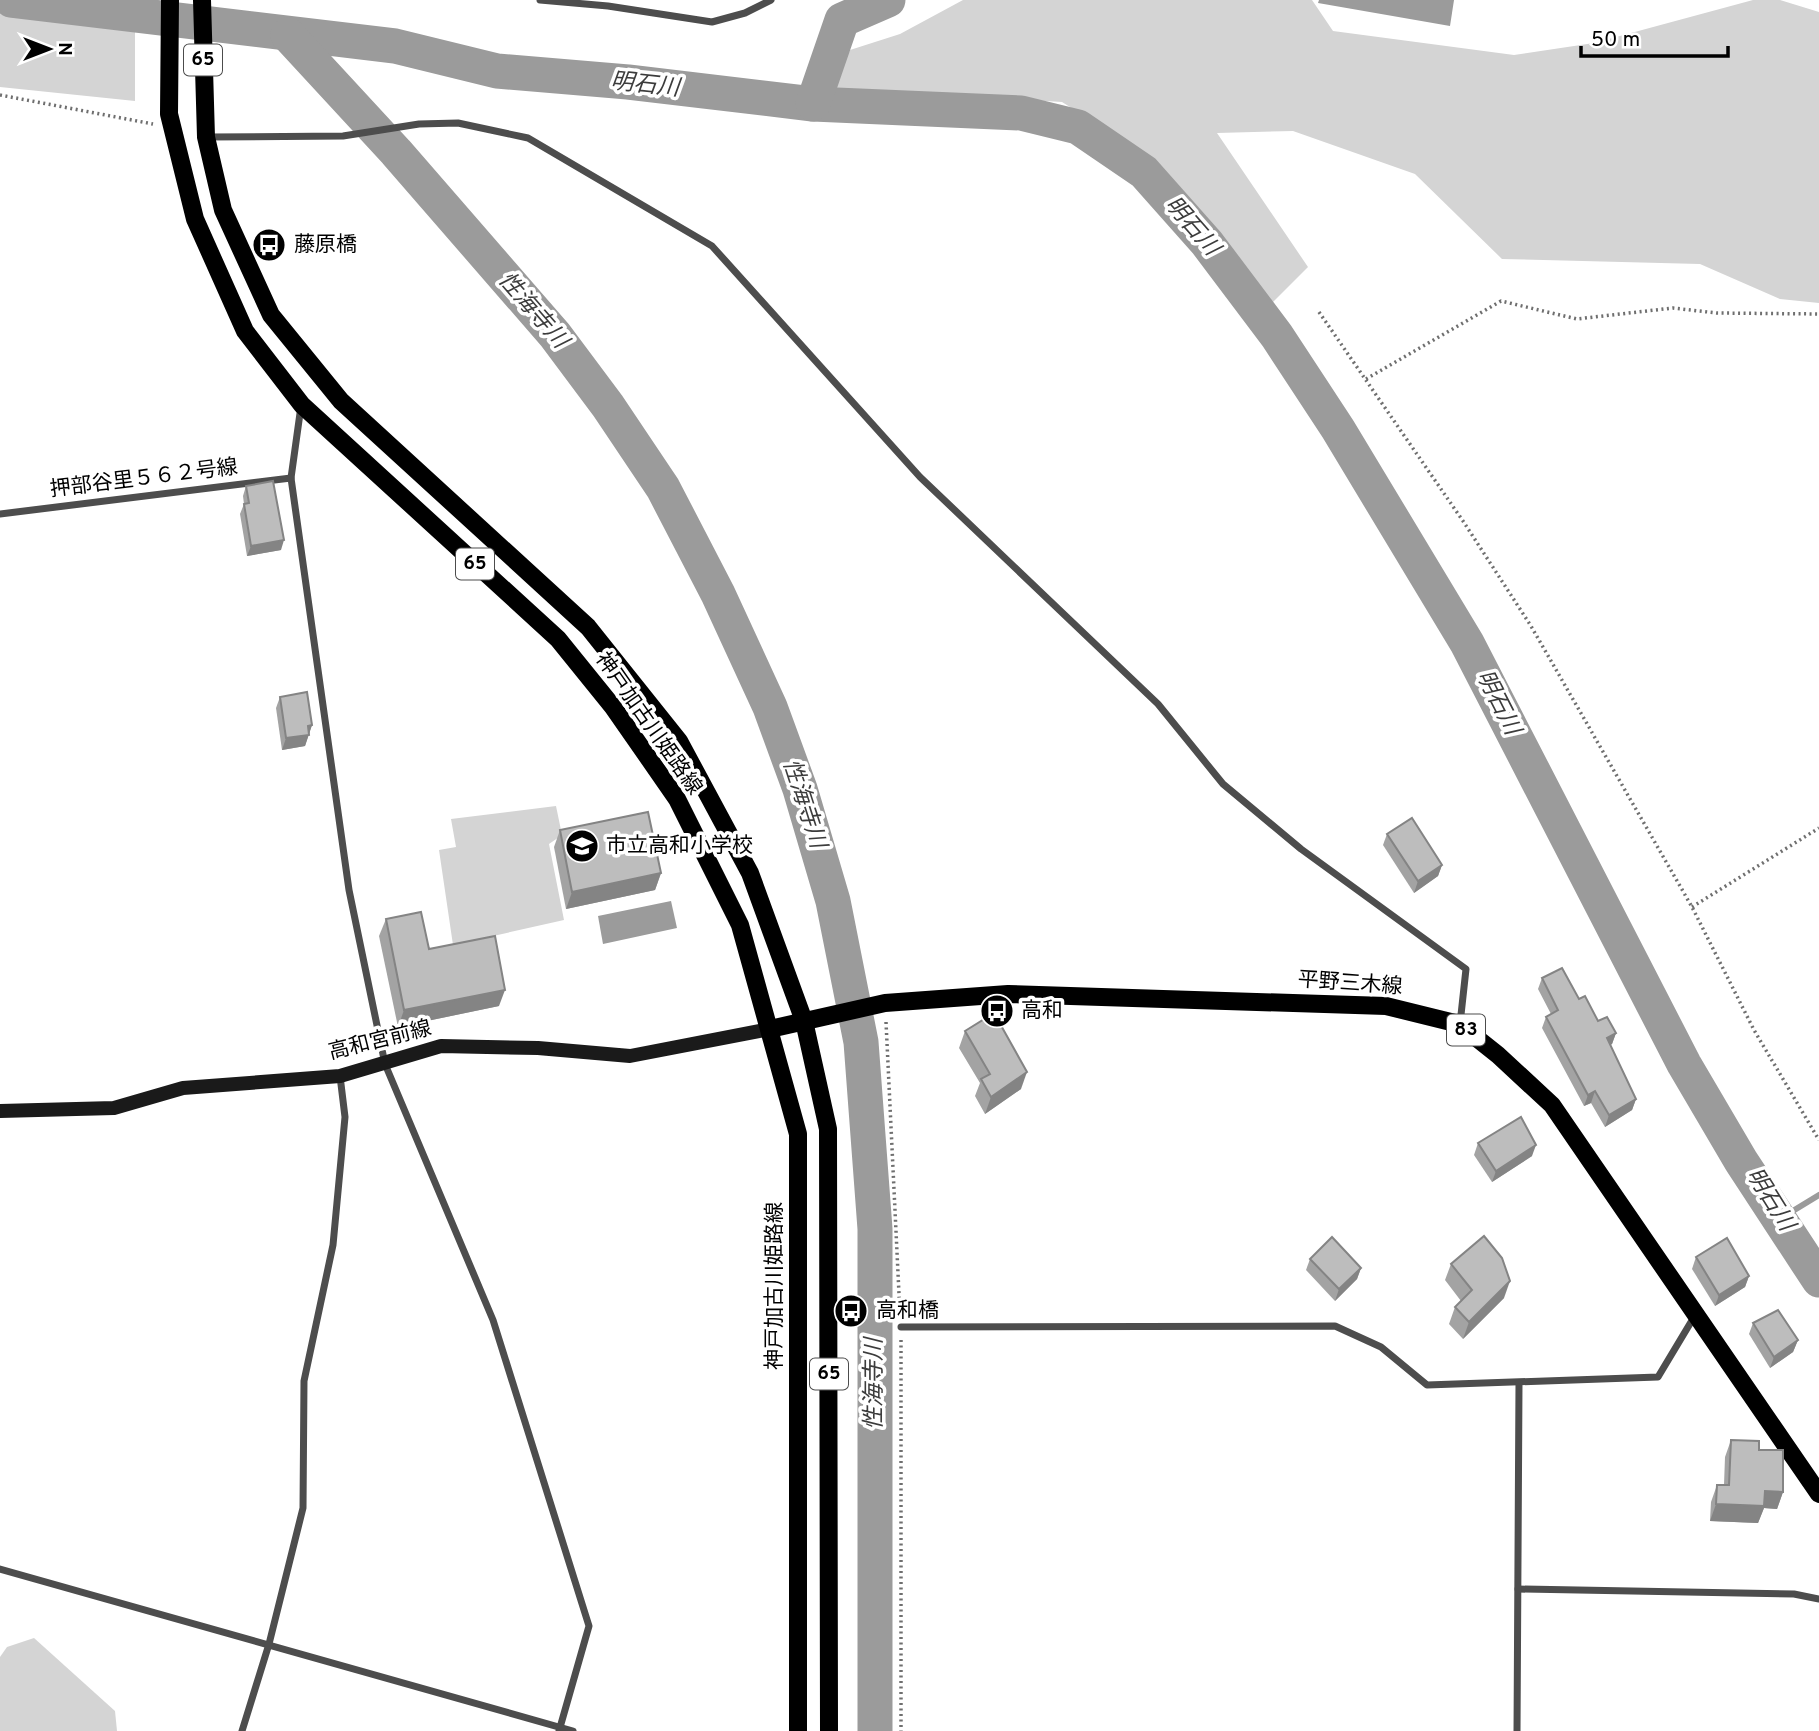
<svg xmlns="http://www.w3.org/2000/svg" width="1819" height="1731" font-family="Overpass,'Noto Sans JP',sans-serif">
	<rect width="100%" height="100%" fill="#fff"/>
	<!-- green -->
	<g fill="#d4d4d4">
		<polygon points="0,0 135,0 135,101 0,87"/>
		<polygon points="963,0 1312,0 1333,31 1514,55 1594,43 1753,0 1780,0 1819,12 1819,303 1780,299 1700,264 1502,259 1415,174 1293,131 1217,133 1308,267 1267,308 1142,152 1062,102 831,88 850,50 900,34"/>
		<polygon points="556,806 562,835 549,844 564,920 453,945 439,850 456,847 451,819"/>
		<polygon points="34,1638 115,1711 117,1731 0,1731 0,1657 7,1647"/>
	</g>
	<!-- water -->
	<g fill="#9b9b9b">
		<polygon points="1319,0 1454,0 1450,26 1318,3"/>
		<polygon points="671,901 677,928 603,944 598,916"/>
	</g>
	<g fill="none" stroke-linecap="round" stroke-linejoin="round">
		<!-- stream -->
		<polyline stroke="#9b9b9b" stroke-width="6" points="1778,1220 1819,1195"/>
		<!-- river -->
		<g stroke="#9b9b9b" stroke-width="35">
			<polyline points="11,0 395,46 497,71 628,82 813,104 1021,113 1078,127 1144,172 1207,243 1277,336 1338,429 1467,643 1684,1064 1741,1161 1819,1280"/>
			<polyline points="288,35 396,152 555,335 608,406 663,488 718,594 770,707 800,789 833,901 861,1042 875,1229 875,1731"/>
			<polyline points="813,104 842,20 888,0"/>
		</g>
		<!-- path -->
		<g stroke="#6f6f6f" stroke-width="3.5" stroke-dasharray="2 3.5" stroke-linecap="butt">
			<polyline points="0,95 153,124"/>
			<polyline points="1319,312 1463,521 1531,626 1692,907 1754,1030 1819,1140"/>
			<polyline points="1366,379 1501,301 1577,319 1673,308 1717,313 1819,314"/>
			<polyline points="1692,907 1819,828"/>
			<polyline points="886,1022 900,1315"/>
			<polyline points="901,1340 901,1731"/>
		</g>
		<!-- street -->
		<g stroke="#4d4d4d" stroke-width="7">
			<polyline points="540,0 608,6 712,22 745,13 771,0"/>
			<polyline points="207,137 343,136 419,124 458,123 528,138 712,246 920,477 1158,704 1223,784 1301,849 1466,969 1460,1024"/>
			<polyline points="301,406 291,478 349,890 385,1064 493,1320 589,1626 559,1731"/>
			<polyline points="0,514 291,478"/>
			<polyline points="901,1327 1335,1326 1381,1347 1427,1385 1658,1377 1694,1317"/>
			<polyline points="0,1569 573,1731"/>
			<polyline points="1518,1589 1794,1594 1819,1599"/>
			<polyline points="242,1731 269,1644 303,1508 304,1381 333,1245 345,1117 340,1076"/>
			<polyline points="1517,1731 1519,1383"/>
		</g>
		<!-- secondary -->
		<polyline stroke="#1a1a1a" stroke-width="14" points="0,1111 114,1108 183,1088 340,1076 441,1046 538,1048 630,1056 770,1029"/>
		<!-- primary -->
		<g stroke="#000" stroke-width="18">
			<polyline points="170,0 169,114 195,219 245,331 302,405 558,639 613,707 677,799 740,925 798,1134 798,1731"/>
			<polyline points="202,0 206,137 223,210 271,315 341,401 588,627 679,741 750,873 804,1021 828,1129 829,1731"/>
			<polyline points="770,1029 885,1003 1008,994 1386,1006 1459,1024 1498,1055 1552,1105 1819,1494"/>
		</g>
	</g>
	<!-- wall -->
	<g fill="#a3a3a3">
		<polygon points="246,486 281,550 247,556 240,514 244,504 243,496"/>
		<polygon points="280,697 312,725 305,746 282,750 276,708"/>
		<polygon points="560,830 661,873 655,890 566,909 554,847"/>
		<polygon points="1387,834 1442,865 1438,876 1414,893 1383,845"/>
		<polygon points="386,919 429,949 499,1006 398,1027 379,936"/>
		<polygon points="1542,978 1579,999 1598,1021 1616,1033 1612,1044 1610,1045 1636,1099 1632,1110 1605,1127 1591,1103 1584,1106 1542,1028 1546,1017 1551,1014 1538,989"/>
		<polygon points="965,1031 1021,1089 985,1114 975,1096 980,1083 959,1048"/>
		<polygon points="1478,1143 1532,1156 1492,1182 1474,1155"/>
		<polygon points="1696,1257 1749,1276 1745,1287 1715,1306 1692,1269"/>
		<polygon points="1310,1259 1361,1268 1357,1279 1335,1301 1306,1270"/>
		<polygon points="1451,1264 1504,1298 1463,1339 1449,1324 1455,1307 1461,1301 1445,1280"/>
		<polygon points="1753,1323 1798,1340 1793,1352 1770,1368 1749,1334"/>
		<polygon points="1731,1440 1759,1450 1783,1492 1777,1509 1764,1508 1758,1523 1710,1521 1711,1502 1717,1485 1724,1485 1725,1457"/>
	</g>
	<!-- shaded-wall -->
	<g fill="#848484">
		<polygon points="284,540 281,550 247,556 251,546"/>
		<polygon points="312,725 305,746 282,750 286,738 308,726"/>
		<polygon points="1442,865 1438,876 1414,893 1418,881"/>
		<polygon points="661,873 655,890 566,909 572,892"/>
		<polygon points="505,990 499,1006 398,1027 404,1010"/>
		<polygon points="1616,1033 1612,1044 1603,1049 1607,1038"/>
		<polygon points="1027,1072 1021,1089 985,1114 991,1097"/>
		<polygon points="1595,1091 1591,1103 1584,1106 1588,1095"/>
		<polygon points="1636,1099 1632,1110 1605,1127 1609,1115"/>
		<polygon points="1536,1145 1532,1156 1492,1182 1496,1171"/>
		<polygon points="1361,1268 1357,1279 1335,1301 1339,1289"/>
		<polygon points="1749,1276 1745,1287 1715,1306 1719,1295"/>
		<polygon points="1510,1281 1504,1298 1463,1339 1469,1322"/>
		<polygon points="1798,1340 1793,1352 1770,1368 1774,1357"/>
		<polygon points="1765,1491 1783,1492 1777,1509 1764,1508 1758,1523 1710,1521 1716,1504"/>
	</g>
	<!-- building -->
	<g fill="#bdbdbd" stroke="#848484" stroke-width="2">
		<polygon points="273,481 284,540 251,546 244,504 249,503 246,486"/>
		<polygon points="307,692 312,725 308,726 309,735 286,738 280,697"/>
		<polygon points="648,812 661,873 572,892 560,830"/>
		<polygon points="1412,818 1442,865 1418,881 1387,834"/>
		<polygon points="421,912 429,949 495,936 505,990 404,1010 386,919"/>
		<polygon points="1562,968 1579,999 1585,996 1598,1021 1607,1017 1616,1033 1607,1038 1636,1099 1609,1115 1595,1091 1588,1095 1546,1017 1558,1010 1542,978"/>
		<polygon points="994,1013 1027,1072 991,1097 981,1079 990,1074 965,1031"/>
		<polygon points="1521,1117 1536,1145 1496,1171 1478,1143"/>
		<polygon points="1484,1236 1502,1258 1510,1281 1469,1322 1455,1307 1472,1290 1451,1264"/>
		<polygon points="1332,1237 1361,1268 1339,1289 1310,1259"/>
		<polygon points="1727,1238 1749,1276 1719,1295 1696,1257"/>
		<polygon points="1778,1310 1798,1340 1774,1357 1753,1323"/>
		<polygon points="1731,1440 1759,1441 1759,1450 1783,1450 1783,1492 1765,1491 1764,1506 1716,1504 1717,1485 1729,1485"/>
	</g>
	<!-- icons -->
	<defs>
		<symbol id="bus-disc" viewBox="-11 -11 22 22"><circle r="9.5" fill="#000" stroke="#fff"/><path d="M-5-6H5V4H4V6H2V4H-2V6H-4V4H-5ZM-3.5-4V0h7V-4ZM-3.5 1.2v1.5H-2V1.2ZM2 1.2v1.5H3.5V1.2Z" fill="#fff"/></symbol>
		<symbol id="school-disc" viewBox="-11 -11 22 22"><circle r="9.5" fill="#000" stroke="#fff"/><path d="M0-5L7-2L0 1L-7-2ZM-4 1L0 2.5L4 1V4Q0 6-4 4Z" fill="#fff"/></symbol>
	</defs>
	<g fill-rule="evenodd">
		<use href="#bus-disc" x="250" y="226" width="38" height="38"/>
		<use href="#school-disc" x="563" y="827" width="38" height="38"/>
		<use href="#bus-disc" x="978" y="992" width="38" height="38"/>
		<use href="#bus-disc" x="832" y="1292" width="38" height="38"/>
	</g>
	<g text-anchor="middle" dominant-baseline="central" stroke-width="7" stroke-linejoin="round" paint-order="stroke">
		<!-- shield labels -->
		<g fill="#fff" stroke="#4c4c4c" stroke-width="2">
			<rect x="184" y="44.5" width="38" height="31" rx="5"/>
			<rect x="456" y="548.5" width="38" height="31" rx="5"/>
			<rect x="1447" y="1014.5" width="38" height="31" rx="5"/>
			<rect x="810" y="1358.5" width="38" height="31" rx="5"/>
		</g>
		<g font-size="19" font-weight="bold" fill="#000">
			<text x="203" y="60">65</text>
			<text x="475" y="564">65</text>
			<text x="1466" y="1030">83</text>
			<text x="829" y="1374">65</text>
		</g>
		<!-- poi labels -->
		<g font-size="21" fill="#000" stroke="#fff" text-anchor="start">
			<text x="294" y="245">藤原橋</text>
			<text x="606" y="846">市立高和小学校</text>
			<text x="1021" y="1011">高和</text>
			<text x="876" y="1311">高和橋</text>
		</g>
		<!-- street labels -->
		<g font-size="21" fill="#000" stroke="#fff">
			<text transform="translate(144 479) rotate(-7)">押部谷里５６２号線</text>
			<text transform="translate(648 724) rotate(55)">神戸加古川姫路線</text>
			<text transform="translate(1350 984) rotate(4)">平野三木線</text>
			<text transform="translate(380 1041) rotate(-14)">高和宮前線</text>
			<text transform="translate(775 1286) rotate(-90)">神戸加古川姫路線</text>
		</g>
		<!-- water labels -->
		<g font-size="23" font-style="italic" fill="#3c3c3c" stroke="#fff">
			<text transform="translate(645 86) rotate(6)">明石川</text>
			<text transform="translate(1191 227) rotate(49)">明石川</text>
			<text transform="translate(532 311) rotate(49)">性海寺川</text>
			<text transform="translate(1497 703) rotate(63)">明石川</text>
			<text transform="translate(803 804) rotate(72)">性海寺川</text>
			<text transform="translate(1769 1200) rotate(58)">明石川</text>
			<text transform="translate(875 1384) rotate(-90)">性海寺川</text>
		</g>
	</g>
	<!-- north arrow -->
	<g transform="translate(49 49) rotate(90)" stroke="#ffffff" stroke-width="5" paint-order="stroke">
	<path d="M0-5L12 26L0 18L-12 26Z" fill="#000000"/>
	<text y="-10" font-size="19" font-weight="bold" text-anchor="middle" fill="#000000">N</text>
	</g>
	<!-- scale -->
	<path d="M1581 46v10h147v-10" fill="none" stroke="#000000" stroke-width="3.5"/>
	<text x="1591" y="46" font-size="21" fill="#000000" stroke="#ffffff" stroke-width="5" paint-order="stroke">50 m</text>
</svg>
